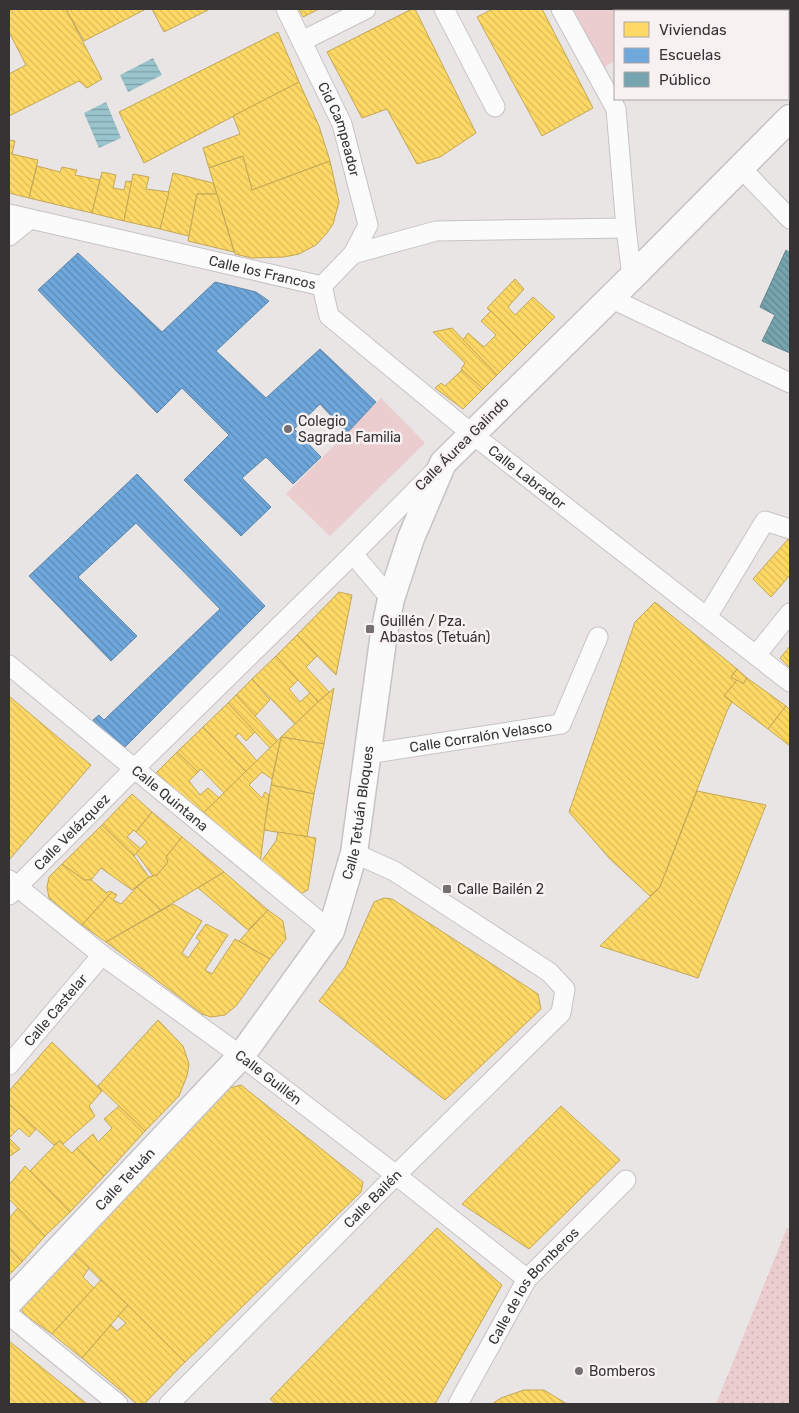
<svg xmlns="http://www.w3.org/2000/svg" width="799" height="1413" font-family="Rubik,sans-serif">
	<defs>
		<pattern id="grass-dots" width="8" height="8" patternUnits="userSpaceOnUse" patternTransform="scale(1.25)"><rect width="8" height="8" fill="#ebcdcf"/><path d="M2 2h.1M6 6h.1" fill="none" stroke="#cab0b2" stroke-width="1.8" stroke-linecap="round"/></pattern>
		<pattern id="water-rules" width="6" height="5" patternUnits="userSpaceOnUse" patternTransform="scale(1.25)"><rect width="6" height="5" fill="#99c4cc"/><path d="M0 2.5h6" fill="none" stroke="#7ea0a6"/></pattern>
		<pattern id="homes-back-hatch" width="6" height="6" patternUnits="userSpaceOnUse" patternTransform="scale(1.25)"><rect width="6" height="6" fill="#ffd966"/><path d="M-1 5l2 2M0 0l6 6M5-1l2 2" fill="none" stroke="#dbbb59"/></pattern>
		<pattern id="schools-back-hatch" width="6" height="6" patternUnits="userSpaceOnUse" patternTransform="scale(1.25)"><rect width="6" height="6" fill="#6fa8dc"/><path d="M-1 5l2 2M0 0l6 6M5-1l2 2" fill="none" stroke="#5c89b3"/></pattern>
		<pattern id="public-back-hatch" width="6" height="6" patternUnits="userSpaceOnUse" patternTransform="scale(1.25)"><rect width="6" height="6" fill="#76a5af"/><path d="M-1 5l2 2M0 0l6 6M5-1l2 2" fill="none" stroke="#62878f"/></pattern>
	</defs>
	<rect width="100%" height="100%" fill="#eae5e5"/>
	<!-- grass -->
	<polygon fill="url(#grass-dots)" points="787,1228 790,1229 790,1404 716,1404"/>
	<!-- park -->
	<g fill="#ebcdcf">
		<polygon points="573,9 699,9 695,11 615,11 615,61 603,68"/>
		<polygon points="381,398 425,443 330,536 286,494"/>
	</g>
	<!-- water -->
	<g fill="url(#water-rules)">
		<polygon points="153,58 162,75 128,92 120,75"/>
		<polygon points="106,102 121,138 99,148 84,113"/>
	</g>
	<!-- homes -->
	<g fill="url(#homes-back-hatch)" stroke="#c3a757">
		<polygon points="9,9 66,9 102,79 87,88 79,81 9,116 9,74 26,65 9,32"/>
		<polygon points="66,9 146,9 84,41"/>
		<polygon points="152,9 210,9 164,32"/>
		<polygon points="299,9 319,9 303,17"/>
		<polygon points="412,9 415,9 476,133 440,157 417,164 387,109 362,118 327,52"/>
		<polygon points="493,9 542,9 593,108 542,136 477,17"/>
		<polygon points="278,32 299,82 144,163 119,112"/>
		<polygon points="299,82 319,126 330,161 252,190 243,156 209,168 203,148 240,134 233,116"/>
		<polygon points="9,140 15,141 12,154 38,160 29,198 9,193"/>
		<polygon points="243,156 252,190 330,161 339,202 333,224 327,233 316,245 299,254 284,257 252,258 235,254 209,168"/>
		<polygon points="37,166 60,172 62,167 77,170 75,175 100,180 92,213 29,198"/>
		<polygon points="102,172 116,175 113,188 124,190 126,181 132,182 124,221 92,213"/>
		<polygon points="173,173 213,183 217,194 197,194 189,236 160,229"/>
		<polygon points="133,174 149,177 146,189 169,192 160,229 124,221"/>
		<polygon points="197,194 217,194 234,252 188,241"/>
		<polygon points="515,279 524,289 508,307 515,315 533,297 555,317 526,346 487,308"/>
		<polygon points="491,311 526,346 497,375 463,340 468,333 484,347 496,335 481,321"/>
		<polygon points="452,328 497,375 483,389 461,369 465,363 433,332"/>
		<polygon points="462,370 483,389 463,409 435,388 441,383 445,386"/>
		<polygon points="789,538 790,539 790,575 771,597 753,579"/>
		<polygon points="339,592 352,595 336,675 297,635"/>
		<polygon points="655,602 737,669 731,677 737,680 724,696 732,702 727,711 660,887 650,896 610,859 569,812 635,622"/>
		<polygon points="297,635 317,656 306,667 329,692 318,702 276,656"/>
		<polygon points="790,646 790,668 780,658"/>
		<polygon points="276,656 298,680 289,689 300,702 310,693 318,702 295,724 252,679"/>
		<polygon points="737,669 747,678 743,684 731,677"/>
		<polygon points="747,678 786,706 768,729 724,696 737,680 743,684"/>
		<polygon points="252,679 270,700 255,716 236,695"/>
		<polygon points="334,688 324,744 281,737 318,702"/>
		<polygon points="236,695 278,741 270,748 228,703"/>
		<polygon points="9,696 91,765 9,860"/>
		<polygon points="228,703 255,732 246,741 239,733 235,736 257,761 246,772 203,727"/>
		<polygon points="786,706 790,710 790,746 768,729"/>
		<polygon points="203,727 246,772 224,793 201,769 198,772 177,752"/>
		<polygon points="281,737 324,744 314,794 271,785"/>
		<polygon points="281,737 272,779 262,772 249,785 262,798 265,792 269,795 260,863 202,814"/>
		<polygon points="177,752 198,772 189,781 200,795 208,788 219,798 202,814 154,775"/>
		<polygon points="271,785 314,794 307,837 264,830"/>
		<polygon points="697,791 766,805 698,978 600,946 660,887"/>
		<polygon points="132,794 152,812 136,832 134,830 127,837 141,849 134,856 102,825"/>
		<polygon points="152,812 182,837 166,857 168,862 157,875 153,876 136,853 147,842 136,832"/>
		<polygon points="102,825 134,856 149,877 132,890 101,868 91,880 84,880 62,864"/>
		<polygon points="278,832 316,838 308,890 296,896 260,863 276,841"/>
		<polygon points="182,837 224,872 161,910 137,887 149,877 157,875 168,862 166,857"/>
		<polygon points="62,864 84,880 91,880 107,893 109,891 112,892 82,925 49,898 47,887 49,877"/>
		<polygon points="224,872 268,910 248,930 198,888"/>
		<polygon points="137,887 161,910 106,942 82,925 112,892 117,895 113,900 121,904"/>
		<polygon points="384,898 392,899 538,994 541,1009 445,1100 319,1001 345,967 374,902"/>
		<polygon points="173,904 202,921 182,953 188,958 200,941 196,938 206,924 228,935 205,970 212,974 235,939 270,959 236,1006 225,1015 211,1017 202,1014 106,942"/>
		<polygon points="268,910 283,921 286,939 270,959 239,941"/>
		<polygon points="158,1020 183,1046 189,1064 187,1076 179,1096 145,1131 98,1086"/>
		<polygon points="52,1042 102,1091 89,1106 95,1116 62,1145 59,1141 54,1145 9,1104 9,1091"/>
		<polygon points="241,1085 363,1182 361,1192 185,1362 73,1253 222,1090"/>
		<polygon points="9,1104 36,1129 29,1137 19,1128 9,1138 20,1149 10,1156 9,1155"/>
		<polygon points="119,1106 145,1131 104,1176 77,1148 93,1134 98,1142 112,1128 104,1119"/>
		<polygon points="561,1106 620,1160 529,1249 462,1204"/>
		<polygon points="59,1141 72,1153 77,1148 104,1176 70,1212 30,1171"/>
		<polygon points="25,1166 70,1212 45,1236 9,1199 9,1185"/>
		<polygon points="18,1208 45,1236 22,1262 9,1248 9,1218"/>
		<polygon points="437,1228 502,1285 435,1404 276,1404 270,1399"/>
		<polygon points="9,1248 22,1262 9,1275"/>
		<polygon points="73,1253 89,1268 83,1277 94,1288 52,1334 28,1317 22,1311 23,1303"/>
		<polygon points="101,1280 128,1305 82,1358 52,1334"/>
		<polygon points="128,1305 185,1362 144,1404 137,1404 82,1358 111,1325 117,1331 126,1323 118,1316"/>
		<polygon points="9,1341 87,1404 9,1404"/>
		<polygon points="524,1390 544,1390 567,1404 492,1404 501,1398"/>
	</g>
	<!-- schools -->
	<g fill="url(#schools-back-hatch)" stroke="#5e85aa">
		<polygon points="78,253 162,332 215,282 256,292 269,301 216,351 266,398 320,349 376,402 347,433 320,404 294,429 321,457 293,484 266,457 242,478 271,507 241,536 184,480 229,435 182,388 157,413 38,290"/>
		<polygon points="137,474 265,606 123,749 93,720 99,715 104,720 220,609 136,523 78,577 137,636 111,661 29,576"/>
	</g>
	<!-- public -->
	<polygon fill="url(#public-back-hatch)" stroke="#63838a" points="786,250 790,253 790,353 762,341 775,315 760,307"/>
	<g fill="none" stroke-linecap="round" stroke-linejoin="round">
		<defs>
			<g id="street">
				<path id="s1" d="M286,9L342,124L368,225L353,254"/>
				<polyline points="444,9 495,107"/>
				<polyline points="561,9 616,109 626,228 632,277"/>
				<polyline points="302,41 366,9"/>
				<polyline points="741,168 790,219"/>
				<path id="s2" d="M9,214L322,286"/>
				<polyline points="9,236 30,219"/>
				<path id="s3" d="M322,286L329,316L472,434L790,682"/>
				<polyline points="322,286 353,254 436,231 626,228"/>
				<polyline points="610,298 790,383"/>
				<polyline points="353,554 391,599"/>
				<polyline points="707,617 765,521 790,529"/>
				<polyline points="756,655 790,613"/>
				<path id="s4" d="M9,665L331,931"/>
				<path id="s5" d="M367,754L561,724L598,637"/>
				<path id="s6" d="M9,880L102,955L241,1056L396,1175L527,1279"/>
				<path id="s7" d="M9,895L134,769L353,554L437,469"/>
				<path id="s8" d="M9,1065L102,955"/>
				<polyline points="9,1315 118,1404"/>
				<path id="s9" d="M169,1404L396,1175L561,1013L565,989L549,972L394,871L354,853"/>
				<path id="s10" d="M458,1404L527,1279L626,1180"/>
			</g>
			<g id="secondary">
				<path id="s11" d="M9,1302L241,1056L331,931L354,853L384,633L391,599L411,538L443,463L632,277L790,118"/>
			</g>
		</defs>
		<!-- street casing -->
		<use href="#street" stroke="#c6c3c4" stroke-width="21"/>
		<!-- secondary casing -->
		<use href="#secondary" stroke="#c6c3c4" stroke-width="29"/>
		<!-- street -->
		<use href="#street" stroke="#fcfbfb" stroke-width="19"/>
		<!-- secondary -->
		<use href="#secondary" stroke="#fcfbfb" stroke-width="26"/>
	</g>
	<!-- markers -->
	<g fill="#757172" stroke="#f8f1f2" stroke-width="2">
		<circle cx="288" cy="429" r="5"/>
		<rect x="365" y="624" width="10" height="10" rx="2.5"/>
		<rect x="442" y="884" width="10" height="10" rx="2.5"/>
		<circle cx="579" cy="1371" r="5"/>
	</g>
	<g text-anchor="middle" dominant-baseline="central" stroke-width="5" stroke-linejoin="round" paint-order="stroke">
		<!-- street labels -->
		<g font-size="14" fill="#363334" stroke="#f8f1f2">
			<text stroke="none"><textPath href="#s1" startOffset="132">Cid Campeador</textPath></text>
			<text stroke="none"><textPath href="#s2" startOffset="260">Calle los Francos</textPath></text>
			<text transform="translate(462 444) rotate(-45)">Calle Áurea Galindo</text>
			<text stroke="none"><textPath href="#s3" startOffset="286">Calle Labrador</textPath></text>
			<text stroke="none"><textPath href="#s5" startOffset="115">Calle Corralón Velasco</textPath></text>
			<text stroke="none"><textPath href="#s4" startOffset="209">Calle Quintana</textPath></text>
			<text stroke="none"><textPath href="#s11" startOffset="614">Calle Tetuán Bloques</textPath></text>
			<text stroke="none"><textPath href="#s7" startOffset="89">Calle Velázquez</textPath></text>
			<text stroke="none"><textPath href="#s8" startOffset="72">Calle Castelar</textPath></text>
			<text stroke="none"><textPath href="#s6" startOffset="326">Calle Guillén</textPath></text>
			<text stroke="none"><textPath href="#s11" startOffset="169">Calle Tetuán</textPath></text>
			<text stroke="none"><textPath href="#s9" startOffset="289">Calle Bailén</textPath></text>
			<text stroke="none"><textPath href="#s10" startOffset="141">Calle de los Bomberos</textPath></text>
		</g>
		<!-- poi labels -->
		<g font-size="14" fill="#363334" stroke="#f8f1f2" text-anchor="start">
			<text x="298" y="421">Colegio<tspan x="298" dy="16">Sagrada Familia</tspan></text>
			<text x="380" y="621">Guillén / Pza.<tspan x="380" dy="16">Abastos (Tetuán)</tspan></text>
			<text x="457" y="889">Calle Bailén 2</text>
			<text x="589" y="1371">Bomberos</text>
		</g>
	</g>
	<!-- border -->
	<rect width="799" height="1413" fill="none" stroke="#363334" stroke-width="20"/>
	<!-- legend -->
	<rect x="614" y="10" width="175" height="90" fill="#f8f1f2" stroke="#aaa5a6"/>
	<rect x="624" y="22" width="25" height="15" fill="#ffd966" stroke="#aaa5a6"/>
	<text x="659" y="35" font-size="15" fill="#363334">Viviendas</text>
	<rect x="624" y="48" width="25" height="15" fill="#6fa8dc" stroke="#aaa5a6"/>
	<text x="659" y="60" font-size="15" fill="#363334">Escuelas</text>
	<rect x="624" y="72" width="25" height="15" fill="#76a5af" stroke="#aaa5a6"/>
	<text x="659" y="85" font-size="15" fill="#363334">Público</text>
</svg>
